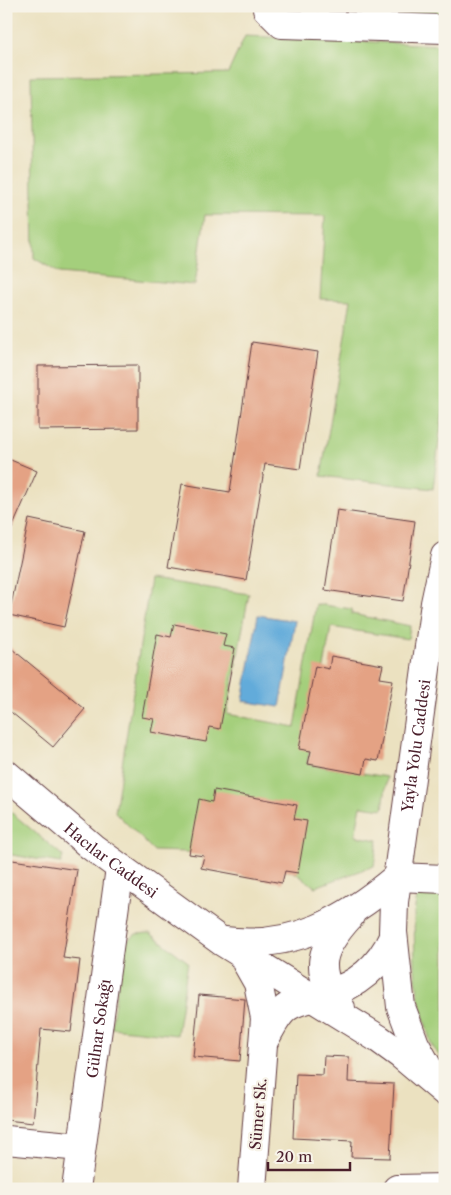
<svg xmlns="http://www.w3.org/2000/svg" width="451" height="1195" font-family="'Libre Caslon Text',serif">
	<rect width="100%" height="100%" fill="#f7f3e8"/>
	<filter id="ink" filterUnits="userSpaceOnUse"><feTurbulence type="fractalNoise" baseFrequency=".02" numOctaves="2"/><feDisplacementMap in="SourceGraphic" scale="10" xChannelSelector="R" yChannelSelector="G"/><feConvolveMatrix kernelMatrix="1 2 1 2 8 2 1 2 1" color-interpolation-filters="sRGB"/></filter>
	<filter id="wash" filterUnits="userSpaceOnUse"><feTurbulence type="fractalNoise" baseFrequency=".0096" numOctaves="4" result="noise"/><feDisplacementMap in="SourceGraphic" scale="20" xChannelSelector="R" yChannelSelector="G"/><feGaussianBlur stdDeviation="1.12" result="paint"/><feColorMatrix in="noise" values="0 0 0 0 0 0 0 0 0 0 0 0 0 0 0 0 0 1.4 0 .05"/><feComposite in="paint" operator="in"/></filter>
	<g filter="url(#wash)">
		<rect width="100%" height="100%" fill="#ebe1c0"/>
		<!-- green -->
		<g fill="#a4cf7b" stroke="#777753">
			<polygon points="287,6 445,6 445,19 292,13"/>
			<polygon points="245,36 440,45 445,50 445,394 433,489 321,476 351,300 320,299 325,216 205,215 195,285 59,273 34,258 31,76 228,73"/>
			<polygon points="150,579 249,594 227,714 295,727 316,604 352,609 352,614 410,626 408,639 331,627 307,764 387,777 383,809 361,806 355,836 378,840 374,866 315,887 294,872 186,852 154,851 115,812"/>
			<polygon points="6,808 63,856 61,863 6,854"/>
			<polygon points="445,889 445,1064 431,1044 419,1000 415,971 414,912 417,897 425,892"/>
			<polygon points="150,933 188,962 177,1035 111,1028 124,943 136,934"/>
		</g>
		<!-- water -->
		<polygon fill="#62abda" stroke="#566582" points="258,615 295,621 280,707 243,701"/>
		<g id="blocks">
			<!-- building -->
			<g fill="#e4a284">
				<polygon points="252,342 318,352 300,469 265,464 246,580 168,567 182,484 230,492"/>
				<polygon points="138,365 138,429 38,430 38,366"/>
				<polygon points="6,458 37,471 6,542"/>
				<polygon points="337,510 415,521 403,601 325,590"/>
				<polygon points="29,519 85,531 64,627 9,615"/>
				<polygon points="174,624 226,634 223,646 235,648 220,729 209,727 206,742 151,732 154,719 142,717 157,634 171,637"/>
				<polygon points="6,644 85,709 53,747 6,708"/>
				<polygon points="331,656 383,665 380,678 393,680 378,761 366,759 363,774 308,764 311,751 299,749 315,666 329,669"/>
				<polygon points="214,790 297,805 294,819 307,821 298,873 285,871 282,883 201,868 204,856 189,854 199,799 212,802"/>
				<polygon points="6,859 77,870 63,958 80,960 71,1032 41,1029 33,1123 6,1120"/>
				<polygon points="199,995 245,999 240,1061 193,1057"/>
				<polygon points="324,1056 349,1057 348,1082 394,1084 390,1158 351,1157 352,1141 293,1138 296,1074 323,1075"/>
			</g>
		</g>
	</g>
	<g filter="url(#ink)">
		<use href="#blocks" fill-opacity="0" stroke="#623c41" stroke-width="1"/>
		<g fill="none" stroke-linecap="round" stroke-linejoin="round">
			<defs>
				<g id="minor">
					<polyline points="267,6 267,9 282,24 445,29"/>
					<path id="s1" d="M6,774L92,847L221,941L379,1039L401,1055L445,1092"/>
					<polyline points="397,877 445,879"/>
					<path d="M224,941C294,950 346,920 397,877"/>
					<polyline points="241,953 258,983 265,1018 252,1189"/>
					<path d="M341,1008C312,969 320,949 350,916"/>
					<path d="M265,1039C271,1029 276,1016 286,1008C297,1000 313,998 326,994C357,986 380,966 393,937"/>
					<path id="s2" d="M431,1073L415,1044L401,1007L393,932L394,902L435,603L445,556"/>
					<polyline points="6,1140 81,1147"/>
					<path id="s3" d="M76,1189L120,868"/>
					<polyline points="397,1189 445,1188"/>
				</g>
			</defs>
			<!-- minor casing -->
			<use href="#minor" stroke="#623c41" stroke-width="30"/>
			<!-- minor -->
			<use href="#minor" stroke="#fff" stroke-width="28"/>
		</g>
	</g>
	<g text-anchor="middle" dominant-baseline="central" stroke-width="4.5" stroke-linejoin="round" paint-order="stroke">
		<!-- street labels -->
		<g font-size="15" fill="#4a1f2b" stroke="#f7f3e8">
			<text stroke="none"><textPath href="#s2" startOffset="336">Yayla Yolu Caddesi</textPath></text>
			<text stroke="none"><textPath href="#s1" startOffset="136">Hacılar Caddesi</textPath></text>
			<text stroke="none"><textPath href="#s3" startOffset="162">Gülnar Sokağı</textPath></text>
			<text transform="translate(258 1114) rotate(-85)">Sümer Sk.</text>
		</g>
	</g>
	<!-- margin -->
	<rect width="451" height="1195" fill="none" stroke="#f7f3e8" stroke-width="25"/>
	<!-- scale -->
	<path d="M268 1162v8h82v-8" fill="none" stroke="#4a1f2b" stroke-width="2.5"/>
	<text x="276" y="1162" font-size="15" fill="#4a1f2b" stroke="#f7f3e8" stroke-width="4" paint-order="stroke">20 m</text>
</svg>
